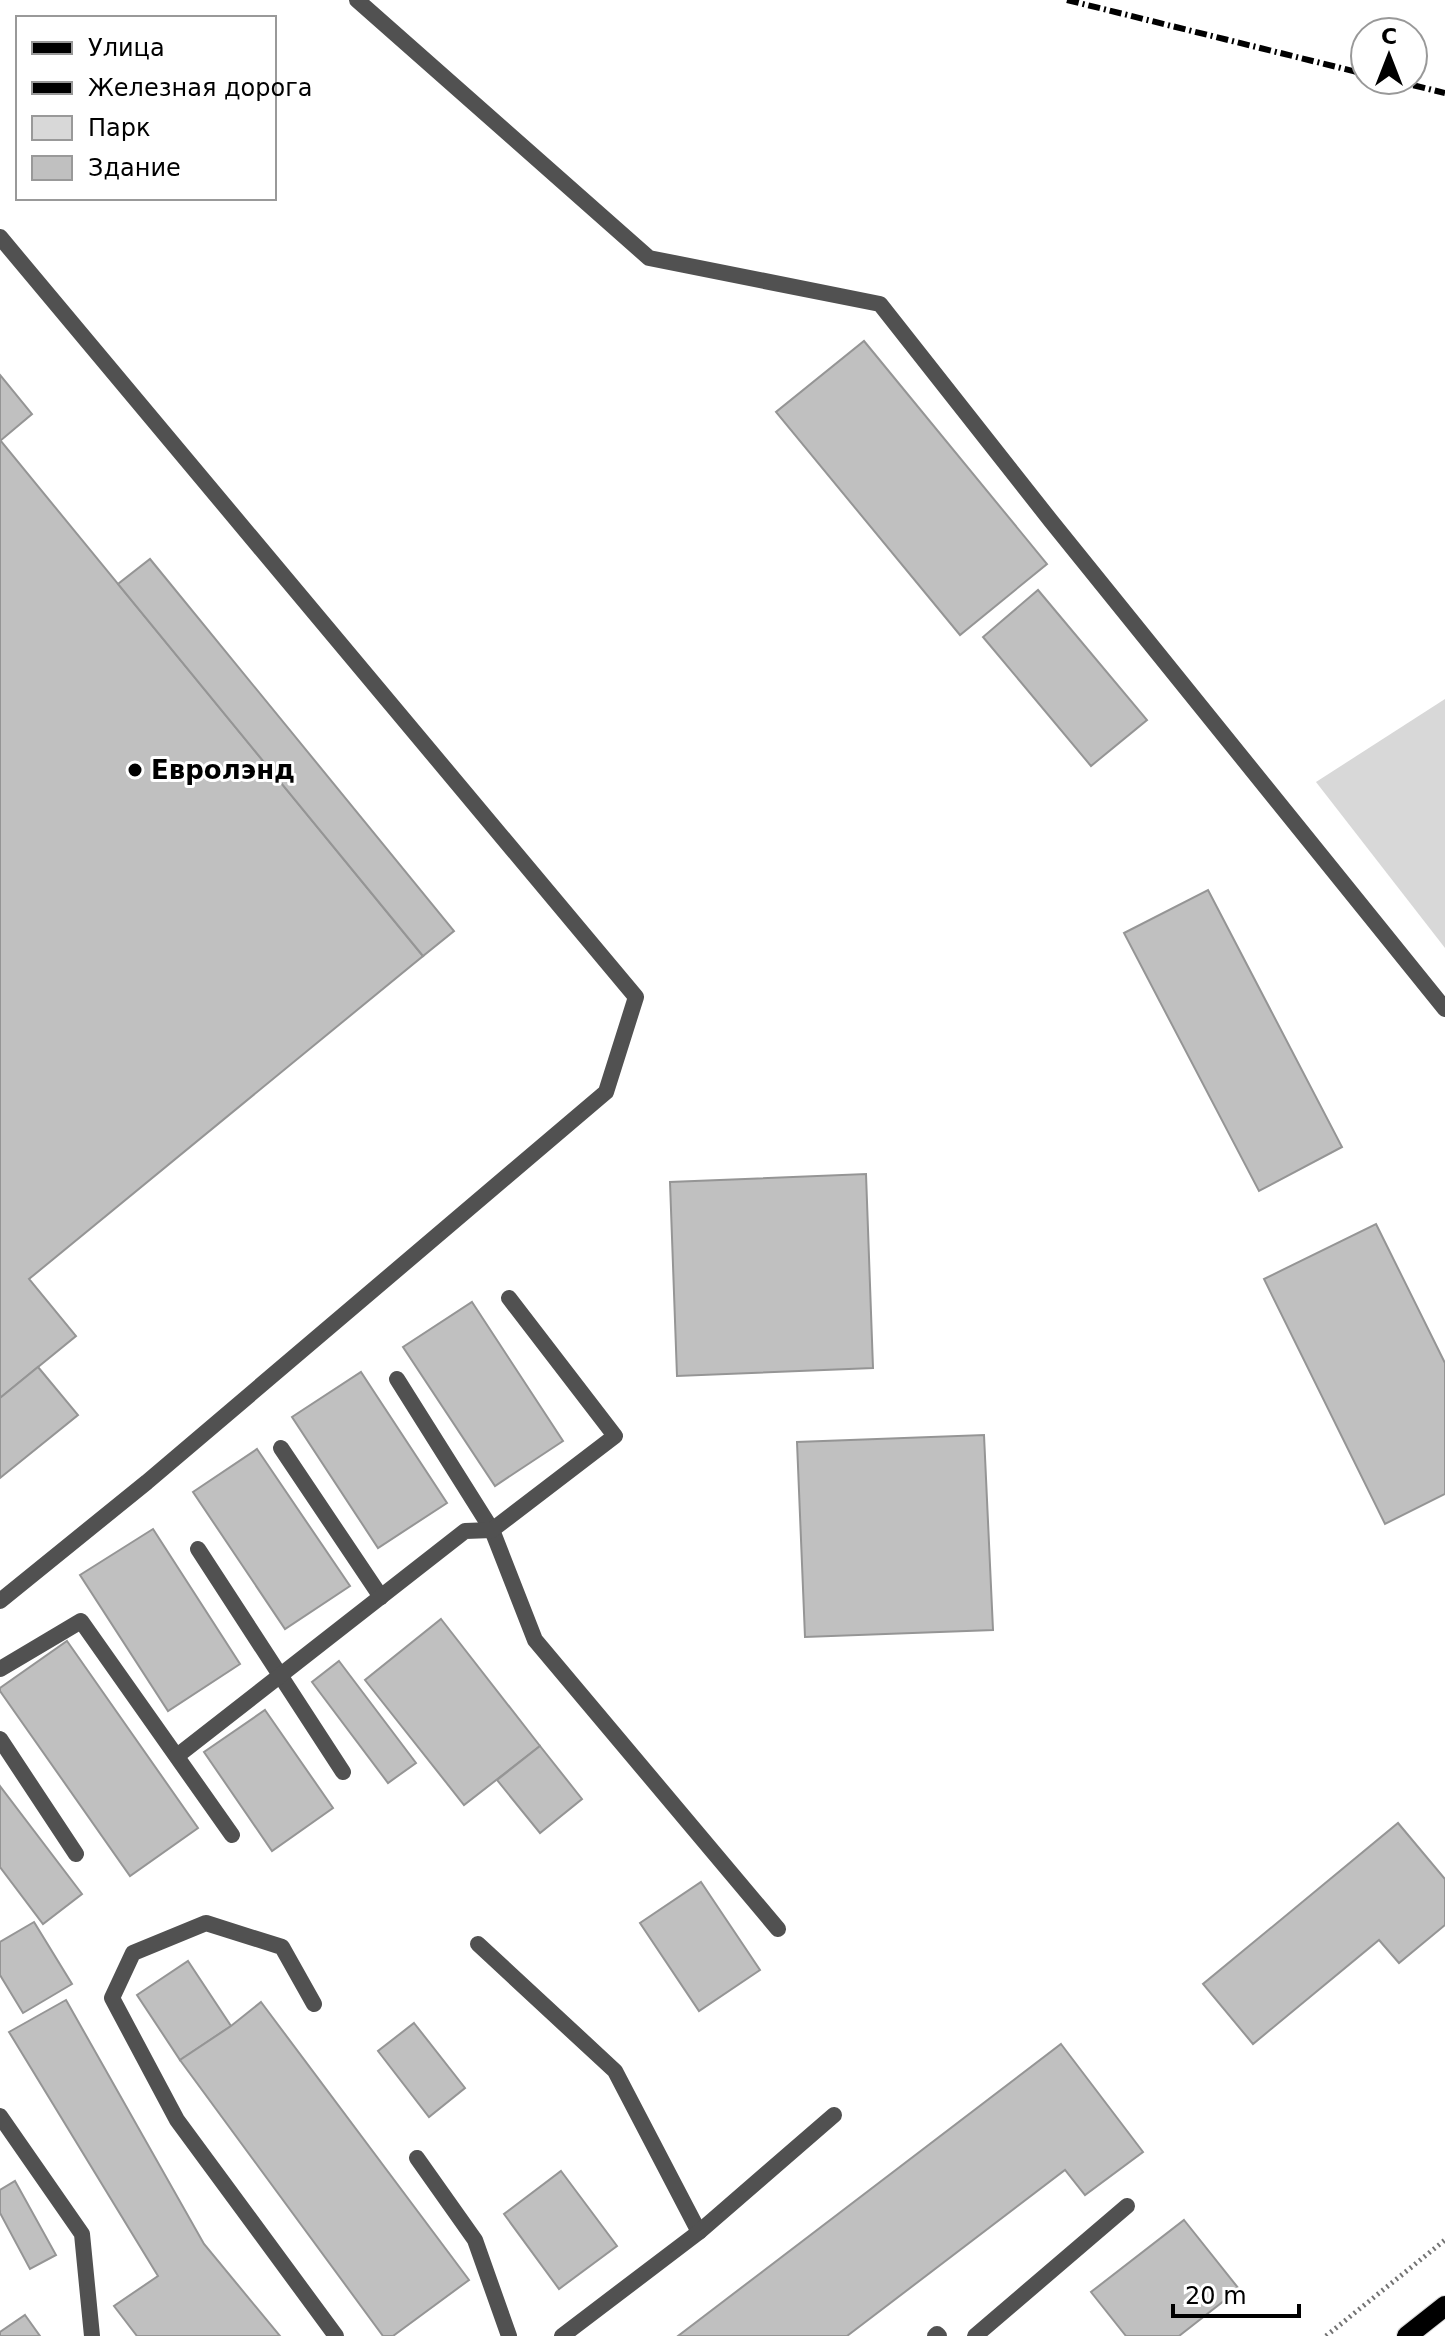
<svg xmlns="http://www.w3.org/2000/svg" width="1445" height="2336" font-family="'DejaVu Sans',sans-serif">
	<rect width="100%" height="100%" fill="#fff"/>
	<!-- green -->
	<polygon fill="#d8d8d8" points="1445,699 1445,948 1316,782"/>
	<!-- building -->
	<g fill="#c0c0c0" stroke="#959595" stroke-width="2">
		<polygon points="864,341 1047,564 960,635 776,412"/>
		<polygon points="0,375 32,414 0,441"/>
		<polygon points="0,440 423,956 29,1279 76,1336 0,1398"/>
		<polygon points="150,559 454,931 423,956 118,584"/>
		<polygon points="1038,590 1147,720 1091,766 983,637"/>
		<polygon points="1208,890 1342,1147 1259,1191 1124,933"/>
		<polygon points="866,1174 873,1368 677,1376 670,1182"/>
		<polygon points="1376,1224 1445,1363 1445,1494 1385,1524 1264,1279"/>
		<polygon points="472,1302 563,1441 495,1486 403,1347"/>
		<polygon points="38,1367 78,1415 0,1478 0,1398"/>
		<polygon points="361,1372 447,1503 378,1548 292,1417"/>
		<polygon points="984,1435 993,1630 805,1637 797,1442"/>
		<polygon points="257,1449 350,1586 285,1629 193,1492"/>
		<polygon points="153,1529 240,1664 168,1711 80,1575"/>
		<polygon points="441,1619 540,1746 464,1805 365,1680"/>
		<polygon points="67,1641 198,1828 130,1876 0,1691 0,1688"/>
		<polygon points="339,1661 416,1763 388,1783 312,1682"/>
		<polygon points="265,1710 333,1808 272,1851 204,1752"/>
		<polygon points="540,1746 582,1799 540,1833 497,1780"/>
		<polygon points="0,1786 82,1894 43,1924 0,1867"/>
		<polygon points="1398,1823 1445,1879 1445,1925 1399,1963 1379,1940 1253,2044 1203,1984"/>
		<polygon points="701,1882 760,1970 699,2011 640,1923"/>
		<polygon points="34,1922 72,1984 23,2013 0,1975 0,1942"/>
		<polygon points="188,1961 231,2026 180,2060 137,1995"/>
		<polygon points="66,2000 204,2244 280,2336 137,2336 114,2306 158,2276 9,2032"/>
		<polygon points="261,2002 469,2280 393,2336 383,2336 180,2060 231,2026"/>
		<polygon points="414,2023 465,2088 429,2117 378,2051"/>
		<polygon points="1061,2044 1143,2152 1085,2195 1065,2170 847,2336 678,2336"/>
		<polygon points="561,2171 617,2246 559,2289 504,2214"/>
		<polygon points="15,2181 56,2255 30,2269 0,2213 0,2190"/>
		<polygon points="1184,2220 1239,2289 1179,2336 1126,2336 1091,2292"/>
		<polygon points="25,2315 40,2336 0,2336 0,2332"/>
	</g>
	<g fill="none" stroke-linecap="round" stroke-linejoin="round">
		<defs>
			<polyline id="primary" points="1407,2336 1445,2306"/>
		</defs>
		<!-- primary casing -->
		<use href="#primary" stroke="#dbdbdb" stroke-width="22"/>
		<!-- path -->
		<polyline stroke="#737373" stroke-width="5" stroke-dasharray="2 4" stroke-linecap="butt" points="1326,2336 1445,2240"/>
		<!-- lane -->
		<g stroke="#515151" stroke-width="16">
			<polyline points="357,0 649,258 880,304 1051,521 1445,1009"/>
			<polyline points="0,237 636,997 606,1092 147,1482 0,1601"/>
			<polyline points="397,1379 492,1530 535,1640 778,1929"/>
			<polyline points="281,1448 381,1597"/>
			<polyline points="198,1549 343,1772"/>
			<polyline points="0,1669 81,1621 232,1835"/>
			<polyline points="0,1739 76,1854"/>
			<polyline points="177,1756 465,1531 492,1530 615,1436 509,1298"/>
			<polyline points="478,1944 615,2071 699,2232"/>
			<polyline points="314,2004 282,1947 206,1923 133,1953 112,1998 177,2120 336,2336"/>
			<polyline points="0,2116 82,2234 92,2336"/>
			<polyline points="417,2158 475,2240 509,2336"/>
			<polyline points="562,2336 699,2232 834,2115"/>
			<polyline points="935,2336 937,2334 939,2336"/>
			<polyline points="975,2336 1127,2206"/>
		</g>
		<!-- primary -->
		<use href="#primary" stroke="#000" stroke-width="20"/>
		<!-- rail -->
		<g stroke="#000" stroke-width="6" stroke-dasharray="12 4 2 4" stroke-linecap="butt">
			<polyline points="1067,0 1365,74"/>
			<polyline points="1392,80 1445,93"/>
		</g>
	</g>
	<!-- markers -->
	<circle fill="#000" stroke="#fff" stroke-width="3" cx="135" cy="770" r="8"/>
	<g text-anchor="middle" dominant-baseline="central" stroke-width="6" stroke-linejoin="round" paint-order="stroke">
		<!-- poi labels -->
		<g font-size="26" font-weight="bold" fill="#000" stroke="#fff" text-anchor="start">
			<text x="151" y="770">Евролэнд</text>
		</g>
	</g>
	<!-- legend -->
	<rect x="16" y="16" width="260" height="184" fill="#ffffff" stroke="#999999" stroke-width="2"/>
	<rect x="32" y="42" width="40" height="12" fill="#000000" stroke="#999999" stroke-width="2"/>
	<text x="88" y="56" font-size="24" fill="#000000">Улица</text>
	<rect x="32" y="82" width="40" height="12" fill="#000000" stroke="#999999" stroke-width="2"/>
	<text x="88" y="96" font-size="24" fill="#000000">Железная дорога</text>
	<rect x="32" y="116" width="40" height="24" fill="#d8d8d8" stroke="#999999" stroke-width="2"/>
	<text x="88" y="136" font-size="24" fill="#000000">Парк</text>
	<rect x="32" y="156" width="40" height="24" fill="#c0c0c0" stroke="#999999" stroke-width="2"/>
	<text x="88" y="176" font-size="24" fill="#000000">Здание</text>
	<!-- north arrow -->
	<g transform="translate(1389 56)"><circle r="38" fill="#ffffff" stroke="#999999" stroke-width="2"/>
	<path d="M0-6L14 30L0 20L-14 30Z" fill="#000000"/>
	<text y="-12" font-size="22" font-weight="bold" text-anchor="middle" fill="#000000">С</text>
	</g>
	<!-- scale -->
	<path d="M1173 2304v12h126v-12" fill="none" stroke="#000000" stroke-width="4"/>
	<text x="1185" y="2304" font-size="24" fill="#000000" stroke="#ffffff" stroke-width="6" paint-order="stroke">20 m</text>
</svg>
